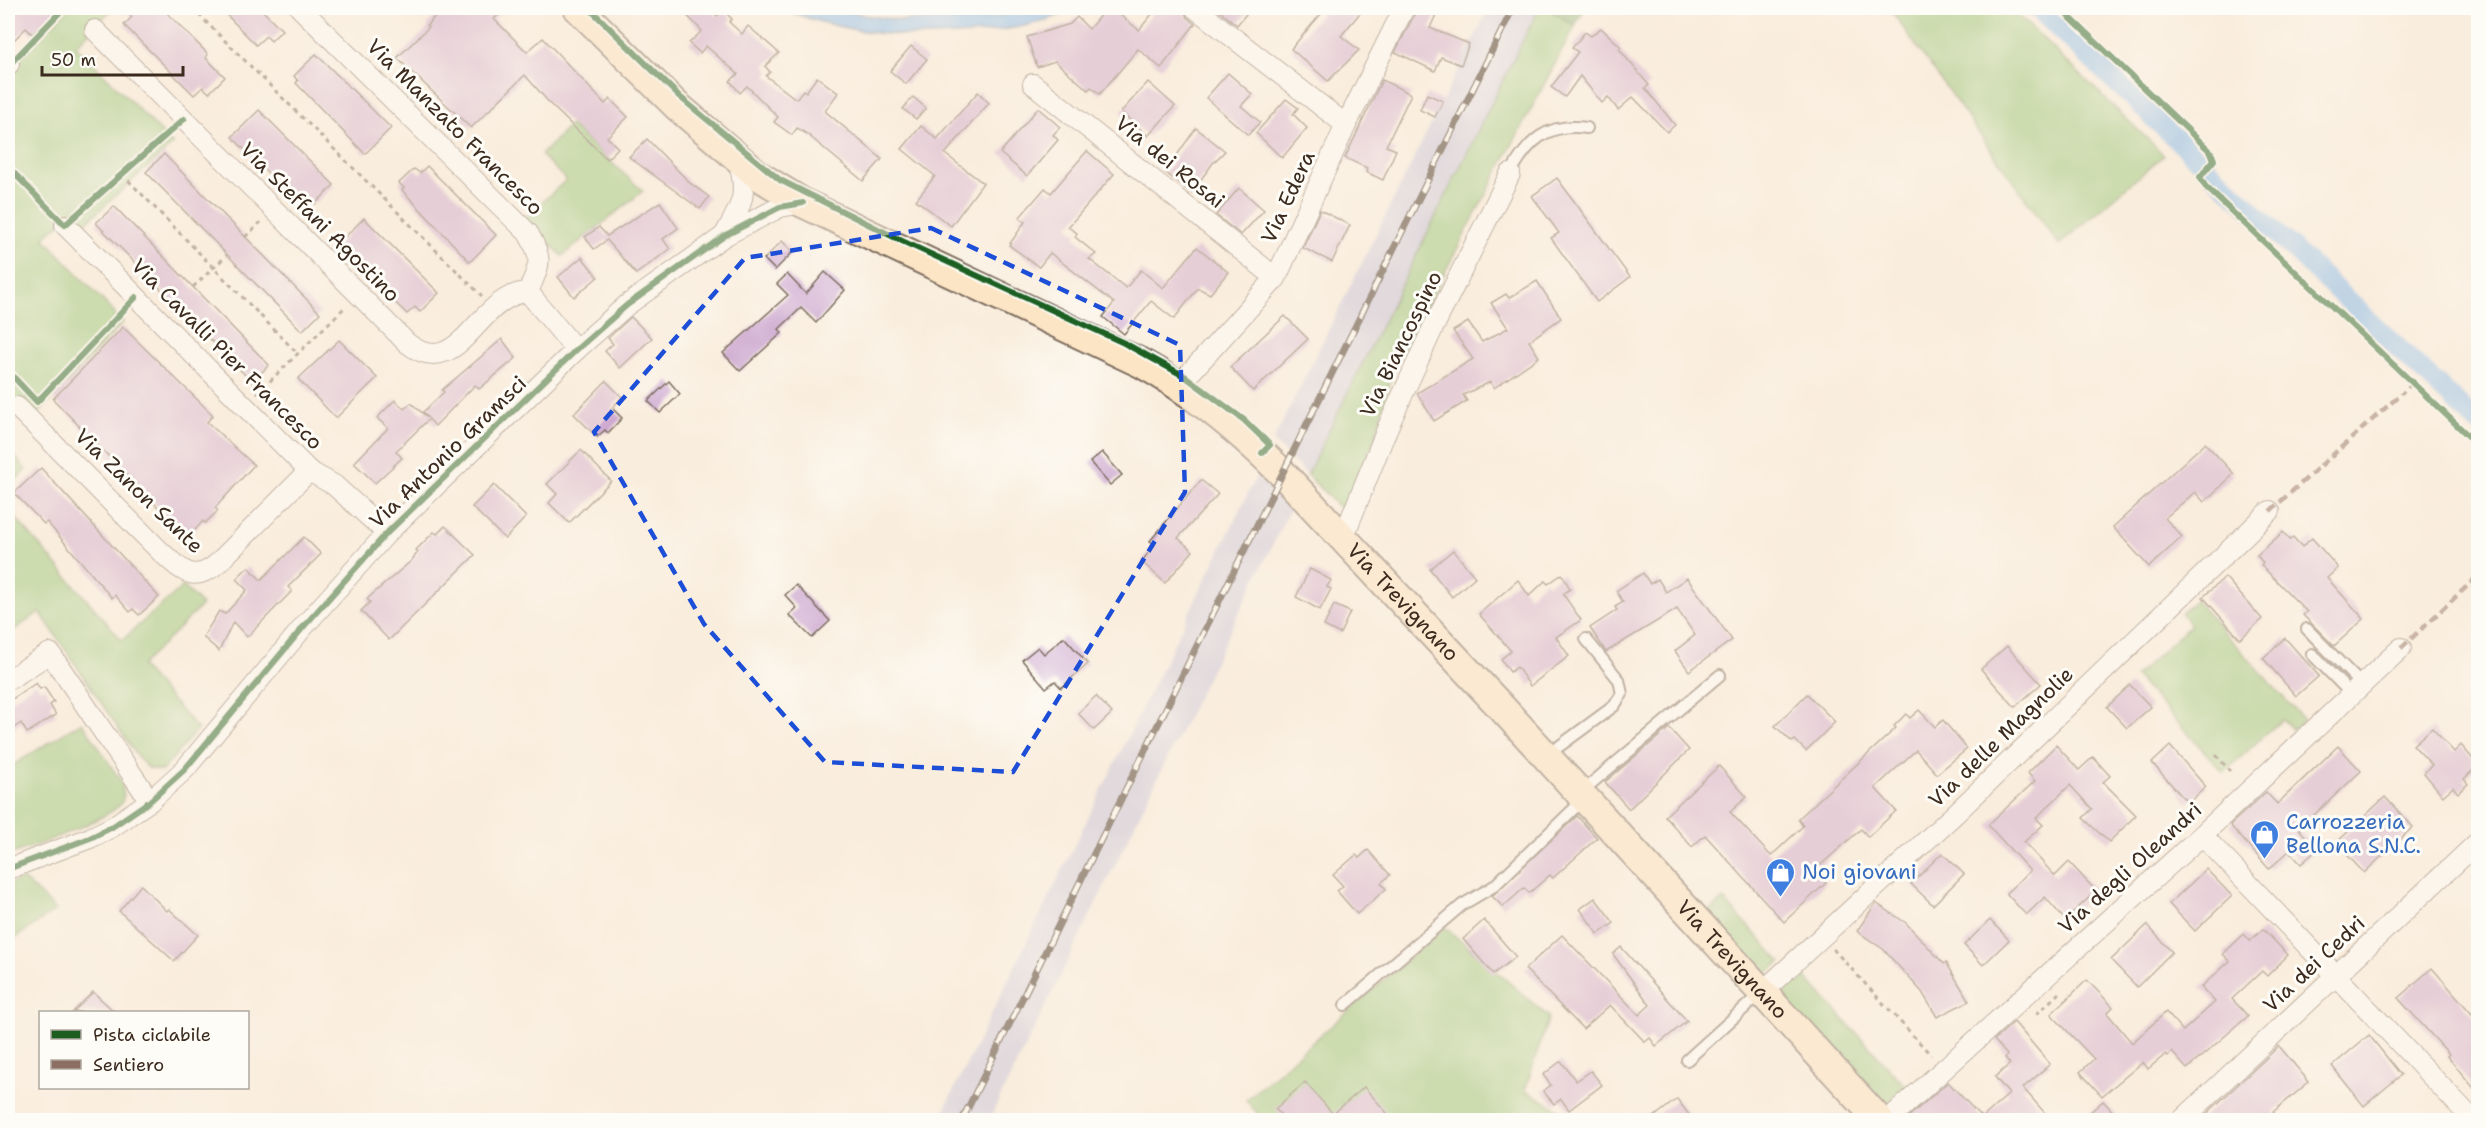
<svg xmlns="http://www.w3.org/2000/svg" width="2486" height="1128" font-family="'Shantell Sans',sans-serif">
	<rect width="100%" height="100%" fill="#fdfcf7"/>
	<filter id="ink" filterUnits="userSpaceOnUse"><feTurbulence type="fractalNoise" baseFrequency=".0167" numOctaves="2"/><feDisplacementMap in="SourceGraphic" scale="12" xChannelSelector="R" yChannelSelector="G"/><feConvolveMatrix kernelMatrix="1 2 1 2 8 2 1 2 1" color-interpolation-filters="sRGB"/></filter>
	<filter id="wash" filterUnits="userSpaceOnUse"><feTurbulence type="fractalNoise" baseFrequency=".008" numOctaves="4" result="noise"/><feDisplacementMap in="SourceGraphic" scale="24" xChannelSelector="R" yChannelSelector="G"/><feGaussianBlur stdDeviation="1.35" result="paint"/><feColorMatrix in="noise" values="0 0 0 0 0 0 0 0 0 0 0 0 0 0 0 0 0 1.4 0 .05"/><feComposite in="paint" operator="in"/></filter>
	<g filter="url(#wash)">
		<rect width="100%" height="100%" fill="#f9eddd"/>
		<!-- industrial -->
		<g fill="#c3c1db">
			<polygon points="1489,8 1539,8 1307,475 1273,441"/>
			<polygon points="1258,473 1291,507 1049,999 989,1120 939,1120"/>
		</g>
		<!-- green -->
		<g fill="#95c778" stroke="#68784b" stroke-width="1.5">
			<polygon points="69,8 113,8 76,46 173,144 81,227 67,217 44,238 123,322 38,414 26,406 8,424 8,69"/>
			<polygon points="1539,8 1547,8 1575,26 1393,370 1376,436 1343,511 1307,475"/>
			<polygon points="1889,8 2011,8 2164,155 2059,245"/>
			<polygon points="570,125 643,191 562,256 525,218 566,180 541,155"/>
			<polygon points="8,448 26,470 8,487"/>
			<polygon points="8,509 122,640 183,586 202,605 141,666 198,729 162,771 148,768 137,756 40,612 8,634"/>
			<polygon points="2195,600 2304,720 2293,730 2282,719 2224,773 2135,676 2191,625 2181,613"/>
			<path d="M82,722L121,781C123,789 126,797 121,803C112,818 27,849 8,855V768Z"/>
			<polygon points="23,879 56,910 8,943 8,884"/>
			<polygon points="1723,899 1781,962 1760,979 1703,916"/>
			<polygon points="1445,927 1549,1017 1525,1090 1577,1120 1263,1120 1246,1100"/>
			<polygon points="1802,974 1910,1091 1894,1105 1877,1107 1784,1004 1787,987"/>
		</g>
		<!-- forest -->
		<polygon fill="#78ac68" stroke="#5a6b43" stroke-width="1.5" points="1547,8 1585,8 1575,26"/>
		<!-- water -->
		<path fill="#7db7ee" stroke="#5c7086" stroke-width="1.5" d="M780,8H836L865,15L900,20H960L999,16L1028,8H1081C1062,14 1043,22 1024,26C943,43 856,39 780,8Z"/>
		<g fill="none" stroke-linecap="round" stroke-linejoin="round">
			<!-- canal -->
			<polyline stroke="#7db7ee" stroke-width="20" points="2037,8 2478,423"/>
		</g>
		<g id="blocks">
			<!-- building -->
			<g fill="#cea9d0">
				<polygon points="8,8 60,8 32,34 26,28 8,46 8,21 14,15"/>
				<polygon points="123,8 162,8 208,54 206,58 225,77 209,93 203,87 194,95 124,25 132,17"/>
				<polygon points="220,8 260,8 282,30 271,41 266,36 256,45"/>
				<polygon points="443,8 506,8 494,19 527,52 543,38 605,104 610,99 628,117 607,137 618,148 607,159 551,105 525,75 471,128 397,58 429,27 427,25"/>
				<polygon points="680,8 710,8 717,16 723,10 732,19 729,22 742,34 748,26 779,53 765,66 770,72 766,76 796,99 803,90 806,92 817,77 838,93 825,111 882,159 863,181 807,134 797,128 792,135 774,122 778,117 747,86 740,93 730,81 738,74 706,46 700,53 689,43 702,31"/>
				<polygon points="1106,8 1111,8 1139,30 1157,8 1183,8 1187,17 1195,24 1161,68 1138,49 1100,94 1091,87 1088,90 1055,61 1037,67 1027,37 1070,24 1077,17 1089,29"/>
				<polygon points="1216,8 1251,8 1237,25"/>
				<polygon points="1326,8 1364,8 1341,36 1359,50 1328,81 1291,49"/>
				<polygon points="1418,8 1439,8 1430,28 1469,44 1461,65 1441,57 1435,71 1395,52"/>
				<polygon points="1601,28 1621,47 1619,49 1649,85 1645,88 1675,125 1667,132 1633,97 1618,110 1608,97 1602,103 1580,76 1565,97 1551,87 1578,52 1572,48 1585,32 1591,36"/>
				<polygon points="911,46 927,59 906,84 890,71"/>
				<polygon points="316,54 391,128 365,154 296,83 298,81 294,76"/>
				<polygon points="1228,73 1252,94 1241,106 1260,122 1248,135 1206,98"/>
				<polygon points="1382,80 1411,94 1386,146 1396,150 1383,180 1366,172 1367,168 1345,158"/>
				<polygon points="1148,82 1175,106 1148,136 1121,112"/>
				<polygon points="978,92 989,103 945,154 983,183 951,226 916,200 935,176 902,149 921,126 937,139"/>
				<polygon points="1427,94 1443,101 1435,117 1420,110"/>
				<polygon points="913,97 926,108 916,119 903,109"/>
				<polygon points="1286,99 1298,108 1293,114 1307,128 1282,158 1256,133"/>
				<polygon points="1038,108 1060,127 1053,135 1058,140 1027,176 1000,153"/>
				<polygon points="259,110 334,185 315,204 309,199 302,207 232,137"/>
				<polygon points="1196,128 1225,151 1213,163 1191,193 1165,172"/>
				<polygon points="647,139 690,183 709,197 700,209 629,157"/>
				<polygon points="1087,151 1114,174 1068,227 1077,233 1075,237 1096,254 1089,259 1126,288 1141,270 1163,288 1197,247 1228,272 1210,294 1198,288 1174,319 1151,301 1124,334 1103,317 1114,303 1050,253 1039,267 1009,245 1025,222 1019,218 1045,188 1051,193"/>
				<polygon points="164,154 320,313 302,331 146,172"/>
				<polygon points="427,166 496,235 470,262 402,190 404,188 399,183 414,169 420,173"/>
				<polygon points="1557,178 1630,277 1597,302 1551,238 1559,233 1532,196"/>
				<polygon points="1239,188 1264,210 1241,235 1216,215"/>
				<polygon points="660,202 678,228 663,239 670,249 636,274 607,240 594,249 585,237 599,227 607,236"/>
				<polygon points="114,206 269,365 252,382 96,223"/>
				<polygon points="1320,210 1350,225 1332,262 1303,248"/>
				<polygon points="364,218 439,293 420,312 415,307 407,314 337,245"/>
				<polygon points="782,241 793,252 775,270 764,259"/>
				<polygon points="582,257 598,277 574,297 558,277"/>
				<polygon points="825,272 845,290 816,323 801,308 779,329 782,333 740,371 723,353 788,295 777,284 787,274 806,294"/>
				<polygon points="1537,281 1561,318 1529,341 1539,357 1494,388 1490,382 1463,395 1467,401 1434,421 1417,393 1473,359 1453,331 1468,322 1482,342 1508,328 1491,303 1506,294 1509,298"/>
				<polygon points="1285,316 1308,339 1253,391 1230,367"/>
				<polygon points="631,317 652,338 620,368 605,351 613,344 608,338"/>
				<polygon points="123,327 213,415 207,422 254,465 215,508 218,511 205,523 203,521 188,538 53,399"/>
				<polygon points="502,339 516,358 479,389 475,385 435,426 429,419 396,451 402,458 375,483 354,463 388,428 377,418 395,400 404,409 411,403 428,418 423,412 444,392 442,390"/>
				<polygon points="339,340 377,378 336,418 298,379"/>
				<polygon points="606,381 622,397 612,408 622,418 608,433 605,430 597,437 574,414"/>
				<polygon points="669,381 680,394 660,413 648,401"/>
				<polygon points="2205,443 2234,474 2204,502 2195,492 2165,518 2182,537 2149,567 2113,527"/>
				<polygon points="581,450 611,481 569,523 549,503 557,494 547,484"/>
				<polygon points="1102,452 1122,475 1110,485 1090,462"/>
				<polygon points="41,468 159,597 139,615 133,609 130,612 115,595 112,598 47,522 44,524 14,493"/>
				<polygon points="1201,480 1218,494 1178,538 1193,551 1165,583 1142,562 1155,545 1150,541"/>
				<polygon points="494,485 526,517 505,539 472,507"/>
				<polygon points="445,526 475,555 389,640 361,611 370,602 367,599 411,561 418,552 416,550 434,532 437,534"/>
				<polygon points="2283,532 2290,540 2293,537 2302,547 2312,538 2338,568 2327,578 2364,619 2334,646 2303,615 2307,612 2261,565 2263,563 2257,555"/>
				<polygon points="304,537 321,554 288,587 292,591 247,637 233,622 219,651 203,637 219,611 225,614 247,590 236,579 248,567 261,580"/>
				<polygon points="1453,550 1475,577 1452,597 1430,569"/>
				<polygon points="1310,569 1331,580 1327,587 1331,589 1320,610 1296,597"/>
				<polygon points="1643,573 1650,584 1658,579 1666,592 1687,578 1732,640 1689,671 1675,651 1695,635 1677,609 1606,652 1590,628 1617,610 1615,607 1623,602 1616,591"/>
				<polygon points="1562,574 1570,589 1563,594 1581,620 1556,637 1569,656 1530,686 1517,667 1510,672 1501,659 1511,651 1479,614 1518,580 1529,596 1545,581 1548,584"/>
				<polygon points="2225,577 2262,619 2240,639 2203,597"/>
				<polygon points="796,585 830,621 812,638 789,615 797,608 785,595"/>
				<polygon points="1334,605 1350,612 1340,634 1324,626"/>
				<polygon points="1064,637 1088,664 1061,688 1055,681 1046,688 1022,660 1038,647 1044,654"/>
				<polygon points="2285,638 2319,676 2296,696 2263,658"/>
				<polygon points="2007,646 2041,684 2015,707 1981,669"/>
				<polygon points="36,683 40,689 44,687 54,702 50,705 56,715 27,733 21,723 8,732 8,702"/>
				<polygon points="2130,685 2151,707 2127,728 2107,707"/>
				<polygon points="1807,694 1835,722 1806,751 1795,740 1792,742 1775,726"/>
				<polygon points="1096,696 1112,713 1094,730 1078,713"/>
				<polygon points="1919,710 1935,727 1943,720 1967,749 1937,774 1916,750 1875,788 1896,811 1868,837 1861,829 1814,871 1826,883 1784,922 1705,835 1692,847 1665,816 1719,766 1747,797 1730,812 1771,856 1803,826 1798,819 1896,728 1894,726 1906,714 1910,718"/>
				<polygon points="1669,728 1689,750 1629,809 1605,782"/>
				<polygon points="2432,728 2454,752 2461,745 2478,765 2464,779 2468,784 2458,793 2453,787 2443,796 2424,773 2432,765 2413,745"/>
				<polygon points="2056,745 2079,770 2093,757 2110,776 2103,782 2136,815 2109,842 2083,818 2092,809 2070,785 2036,818 2043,825 2024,842 2055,876 2069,862 2096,891 2065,920 2045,897 2026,915 2006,893 2030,871 1988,825 2035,781 2028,773"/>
				<polygon points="2170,746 2206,787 2188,803 2152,763"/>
				<polygon points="2338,746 2361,771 2299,829 2317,850 2301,864 2289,851 2269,869 2230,825 2266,792 2277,804"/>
				<polygon points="2385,797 2413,827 2364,873 2336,843"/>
				<polygon points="1577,816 1597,838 1553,878 1550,875 1529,893 1524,888 1503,907 1492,896"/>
				<polygon points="1368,850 1390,875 1381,883 1386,889 1357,914 1337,891 1343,886 1333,875 1356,855 1359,858"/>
				<polygon points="1942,853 1964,874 1933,905 1911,884"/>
				<polygon points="2206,869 2232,896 2195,931 2169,904"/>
				<polygon points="141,885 167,911 169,909 198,935 174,961 119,911"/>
				<polygon points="1595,898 1614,923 1598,934 1580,909"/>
				<polygon points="1876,903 1906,923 1944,964 1946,962 1969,1001 1937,1017 1922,992 1883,949 1857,931"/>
				<polygon points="1484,920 1516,957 1493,974 1463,939"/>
				<polygon points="1990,920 2009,940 1983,965 1964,945"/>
				<polygon points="2147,925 2172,952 2137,987 2111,960"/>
				<polygon points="2263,929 2288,955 2267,976 2262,971 2232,999 2248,1016 2187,1069 2172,1052 2168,1056 2166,1054 2148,1069 2143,1062 2102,1096 2080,1072 2094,1059 2051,1014 2087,980 2113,1007 2107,1013 2132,1043 2166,1012 2183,1031 2215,1002 2201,987 2230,961 2223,954 2244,934 2250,941"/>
				<polygon points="1562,935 1639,1015 1650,1005 1613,954 1621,947 1687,1021 1656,1046 1650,1038 1645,1042 1610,1005 1583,1029 1525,969"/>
				<polygon points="2432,968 2478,1021 2478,1093 2447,1056 2449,1054 2398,998"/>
				<polygon points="93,992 115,1012 73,1012"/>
				<polygon points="2014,1022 2050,1064 2023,1088 2051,1120 1905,1120 1948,1082 1982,1118 2009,1094 1995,1077 2010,1064 2005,1058 2007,1055 1994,1040"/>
				<polygon points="2369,1035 2401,1075 2364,1106 2332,1066"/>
				<polygon points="2279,1046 2309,1082 2273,1112 2281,1120 2200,1120"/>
				<polygon points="1561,1061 1576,1081 1591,1071 1602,1085 1569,1110 1561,1099 1554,1104 1543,1091 1551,1085 1543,1075"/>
				<polygon points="1305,1082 1333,1114 1364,1087 1387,1113 1379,1120 1286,1120 1275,1109"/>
				<polygon points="1677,1099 1693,1120 1650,1120"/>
				<polygon points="2103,1101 2121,1120 2081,1120"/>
			</g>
		</g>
	</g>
	<g filter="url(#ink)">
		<use href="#blocks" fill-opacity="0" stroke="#7e6e61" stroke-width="1.5"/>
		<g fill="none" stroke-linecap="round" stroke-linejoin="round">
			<defs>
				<g id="lane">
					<path d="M1510,174C1528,141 1547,122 1587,128"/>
					<polyline points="2307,629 2362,685"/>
					<polyline points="2312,654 2352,695"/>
					<polyline points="1546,756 1614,706 1622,694 1619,680 1586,639"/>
					<polyline points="1580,793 1720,675"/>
					<polyline points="1345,1005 1462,905 1494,886 1583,800"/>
					<polyline points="1687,1060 1761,993"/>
				</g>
				<g id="street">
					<path d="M300,8L528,233C544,261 540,263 528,292"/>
					<polyline points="1195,8 1346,125"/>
					<path d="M95,30L407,343C460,385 477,294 528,292"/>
					<polyline points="8,63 9,64"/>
					<polyline points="1033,84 1276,278"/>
					<polyline points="65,225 309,471 334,485 387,533"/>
					<path d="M724,236C743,202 748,197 738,158"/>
					<polyline points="528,292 576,350"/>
					<polyline points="1180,384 1276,278 1346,125 1404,8"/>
					<path d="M17,407L162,553C183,572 195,584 219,562L309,471"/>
					<polyline points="1343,538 1387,429 1432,330 1510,174"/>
					<polyline points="8,680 50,653 150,801"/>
					<polyline points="2202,835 2473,1120"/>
					<polyline points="8,869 90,838 112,827 150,801 185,769 305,625 387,533 576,350 627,305 724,236 780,207 803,203"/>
					<polyline points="1761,993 1956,813 2270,511"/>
					<polyline points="1888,1120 2202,835 2401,648"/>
					<polyline points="2182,1120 2478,842"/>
				</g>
				<g id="secondary">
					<path id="s1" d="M578,8L676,105L759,176L803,203L1141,363C1194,392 1239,430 1282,473L1502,708L1879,1120"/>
				</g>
			</defs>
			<!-- lane casing -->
			<use href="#lane" stroke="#7e6e61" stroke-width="14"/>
			<!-- street casing -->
			<use href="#street" stroke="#7e6e61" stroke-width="22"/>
			<!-- secondary casing -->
			<use href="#secondary" stroke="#7e6e61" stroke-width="32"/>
			<!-- path -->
			<g stroke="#7e6e61" stroke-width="3" stroke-dasharray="4.5 4.5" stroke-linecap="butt">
				<polyline points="192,8 482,296"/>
				<polyline points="122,174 297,353"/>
				<polyline points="245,237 261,222"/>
				<polyline points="193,287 227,255"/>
				<polyline points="257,394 344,308"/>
				<polyline points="2401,394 2413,383"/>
				<polyline points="2216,755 2230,771"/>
				<polyline points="1833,949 1931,1055"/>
				<polyline points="2036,1012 2038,1013 2059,993"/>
			</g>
			<!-- lane -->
			<use href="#lane" stroke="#fff" stroke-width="10"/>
			<!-- street -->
			<use href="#street" stroke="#fff" stroke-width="20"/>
			<!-- secondary -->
			<use href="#secondary" stroke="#fce5c4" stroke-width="28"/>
			<defs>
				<polyline id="rail" points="962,1120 1513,8"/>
			</defs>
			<!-- rail casing -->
			<use href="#rail" stroke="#3b2a1e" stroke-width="7"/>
			<!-- rail -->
			<use href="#rail" stroke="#fdfcf7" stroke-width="4.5" stroke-dasharray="14" stroke-linecap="butt"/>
			<!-- quiet -->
			<g stroke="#8d6e63" stroke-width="4.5" stroke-dasharray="9 4.5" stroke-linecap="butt">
				<polyline points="2270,511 2401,394"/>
				<polyline points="2401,648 2478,576"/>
			</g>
			<defs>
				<g id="cycleway">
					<polyline points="589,8 680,97 780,180 902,241 1124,343 1186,377 1244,420 1270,445 1262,453"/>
					<polyline points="2060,8 2211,152 2214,160 2200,177 2205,186 2478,445"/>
					<polyline points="8,66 64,8"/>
					<polyline points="8,167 65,225 184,119"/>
					<polyline points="8,371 37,402 136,297"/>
					<polyline points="8,869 90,838 112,827 150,801 185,769 305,625 387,533 576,350 627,305 724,236 780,207 803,203"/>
				</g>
			</defs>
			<!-- cycleway casing -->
			<use href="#cycleway" stroke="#fdfcf7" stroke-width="10"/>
			<!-- cycleway -->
			<use href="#cycleway" stroke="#1b5e20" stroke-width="6"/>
		</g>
	</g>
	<!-- marked area -->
	<path d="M0 0H2486V1128H0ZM931,228L1180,345L1185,492L1013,772L825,762L704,624L594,432L745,258Z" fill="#f9eddd" fill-opacity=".55" fill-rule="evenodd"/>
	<path fill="none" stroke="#1d4ed8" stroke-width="4.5" stroke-dasharray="12 8" stroke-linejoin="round" d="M931,228L1180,345L1185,492L1013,772L825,762L704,624L594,432L745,258Z"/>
	<!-- icons -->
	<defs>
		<symbol id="shop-pin" viewBox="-11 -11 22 30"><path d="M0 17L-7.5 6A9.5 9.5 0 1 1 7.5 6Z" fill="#3f7fe0" stroke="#fdfcf7"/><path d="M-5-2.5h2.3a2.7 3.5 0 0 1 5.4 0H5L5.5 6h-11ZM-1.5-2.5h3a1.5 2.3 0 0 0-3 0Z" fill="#fff"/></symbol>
	</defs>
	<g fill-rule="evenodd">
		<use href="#shop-pin" x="2248" y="818" width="33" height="45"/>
		<use href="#shop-pin" x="1764" y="856" width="33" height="45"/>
	</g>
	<g text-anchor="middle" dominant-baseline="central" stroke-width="6" stroke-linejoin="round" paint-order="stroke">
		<!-- street labels -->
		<g font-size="21" fill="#3b2a1e" stroke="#fdfcf7">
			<text transform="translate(455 127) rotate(45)">Via Manzato Francesco</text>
			<text transform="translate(1170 162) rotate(39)">Via dei Rosai</text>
			<text transform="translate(1288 197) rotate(-65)">Via Edera</text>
			<text transform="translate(320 222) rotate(45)">Via Steffani Agostino</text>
			<text transform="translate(1401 344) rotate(-64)">Via Biancospino</text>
			<text transform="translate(227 354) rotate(45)">Via Cavalli Pier Francesco</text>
			<text transform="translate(448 452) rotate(-44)">Via Antonio Gramsci</text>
			<text transform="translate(139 491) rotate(44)">Via Zanon Sante</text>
			<text stroke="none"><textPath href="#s1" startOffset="1029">Via Trevignano</textPath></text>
			<text transform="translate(2001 737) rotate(-44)">Via delle Magnolie</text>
			<text transform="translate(2130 868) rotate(-42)">Via degli Oleandri</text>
			<text stroke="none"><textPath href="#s1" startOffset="1515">Via Trevignano</textPath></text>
			<text transform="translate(2314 964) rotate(-43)">Via dei Cedri</text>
		</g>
		<!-- shop labels -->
		<g font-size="21" fill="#366cbe" stroke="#fdfcf7" text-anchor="start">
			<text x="2286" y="822">Carrozzeria<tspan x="2286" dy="24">Bellona S.N.C.</tspan></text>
			<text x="1802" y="872">Noi giovani</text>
		</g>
	</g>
	<!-- margin -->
	<rect width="2486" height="1128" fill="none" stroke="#fdfcf7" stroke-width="30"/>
	<!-- legend -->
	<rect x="39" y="1011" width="210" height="78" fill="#fdfcf7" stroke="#afa8a0" stroke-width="1.5"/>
	<rect x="51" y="1030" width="30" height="9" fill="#1b5e20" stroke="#afa8a0" stroke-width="1.5"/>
	<text x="93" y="1041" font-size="18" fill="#3b2a1e">Pista ciclabile</text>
	<rect x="51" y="1060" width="30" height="9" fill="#8d6e63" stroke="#afa8a0" stroke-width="1.5"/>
	<text x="93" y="1071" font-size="18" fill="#3b2a1e">Sentiero</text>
	<!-- scale -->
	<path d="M42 66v9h141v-9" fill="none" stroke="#3b2a1e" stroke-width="3"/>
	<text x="51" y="66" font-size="18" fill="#3b2a1e" stroke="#fdfcf7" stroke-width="4.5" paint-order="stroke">50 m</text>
</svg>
